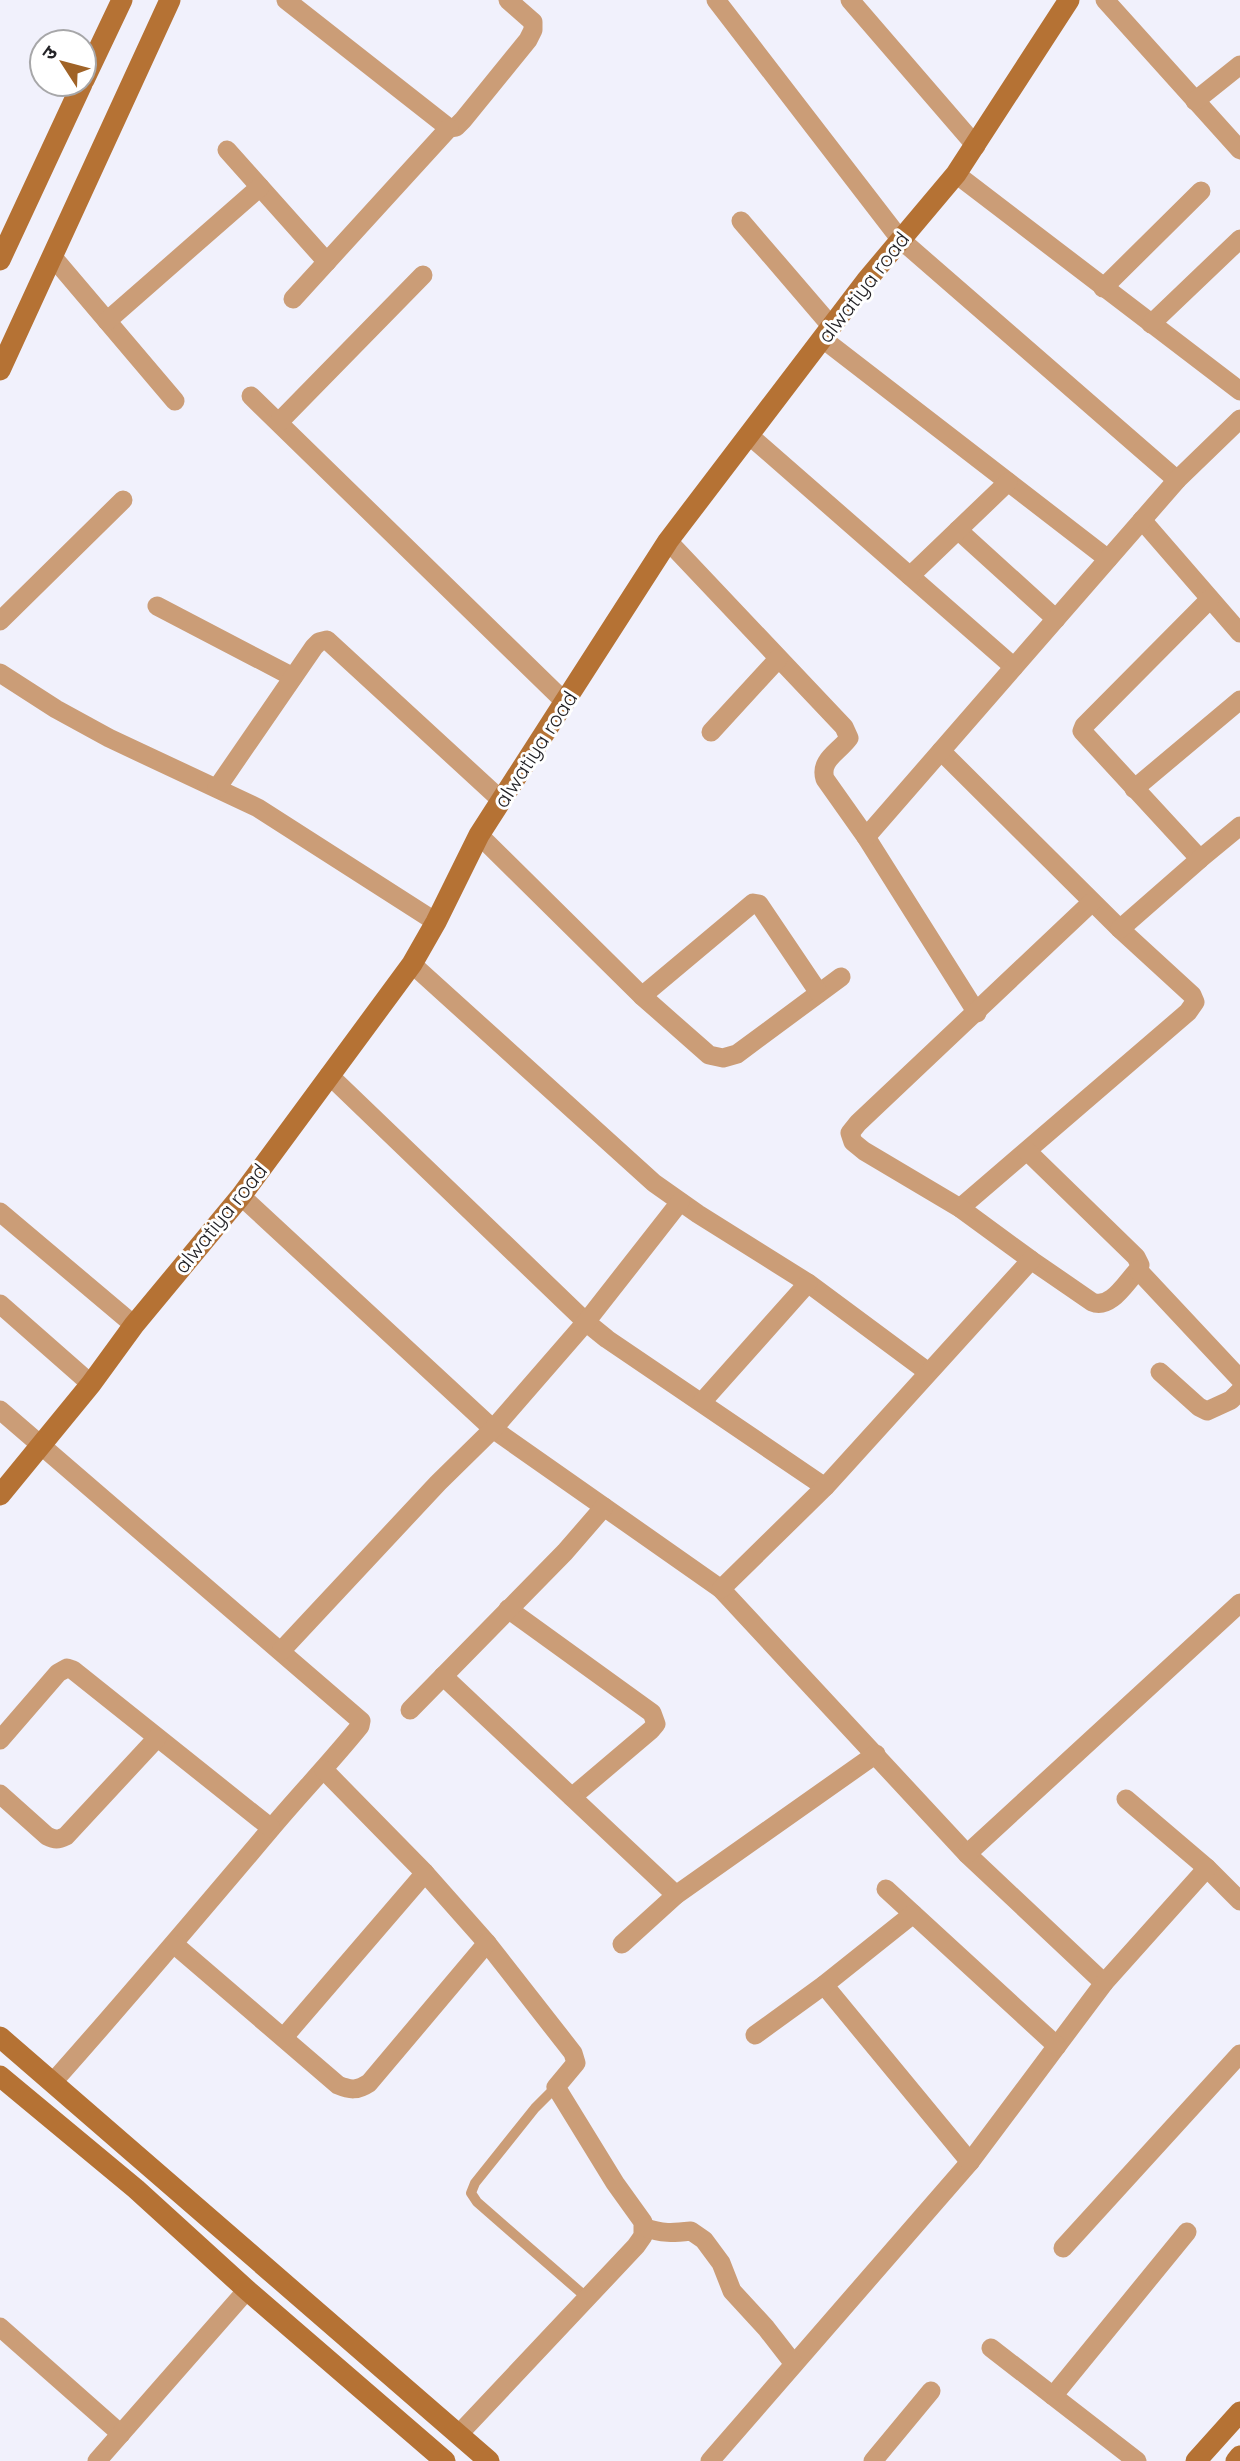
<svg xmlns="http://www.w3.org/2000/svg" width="1240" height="2461" font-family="Quicksand,'Noto Sans Devanagari',sans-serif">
	<rect width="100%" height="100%" fill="#f1f1fc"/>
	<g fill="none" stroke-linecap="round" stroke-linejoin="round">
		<!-- lane -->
		<polyline stroke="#cb9d77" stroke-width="10" points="556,2087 535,2108 475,2183 471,2193 477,2202 586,2297"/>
		<!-- street -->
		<g stroke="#cb9d77" stroke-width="19">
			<polyline points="286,0 449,128 456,127 463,120 528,40 533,30 533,22 508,0"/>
			<polyline points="716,0 900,239 1177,480"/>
			<polyline points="850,0 976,146"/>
			<polyline points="1105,0 1240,150"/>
			<polyline points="1195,101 1240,65"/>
			<polyline points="227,150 327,262"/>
			<polyline points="956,174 1240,391"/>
			<polyline points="741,221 832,327"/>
			<polyline points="52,256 175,401"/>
			<polyline points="1103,288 1201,191"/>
			<polyline points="293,299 449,128"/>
			<polyline points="107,321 260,187"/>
			<polyline points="1151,324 1240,239"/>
			<polyline points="823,339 1108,559"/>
			<polyline points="251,396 565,702"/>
			<polyline points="279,422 423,275"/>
			<polyline points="750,436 1014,667"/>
			<polyline points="1142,520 1240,633"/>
			<polyline points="958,530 1056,619"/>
			<path d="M668,541L844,727L849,738C839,752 819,760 825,779L866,837L977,1013"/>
			<polyline points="910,576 1008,482"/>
			<polyline points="157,606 293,677"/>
			<polyline points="0,621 123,500"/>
			<polyline points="0,673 56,709 109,738 258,808 436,922"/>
			<polyline points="711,732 778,659"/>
			<polyline points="941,751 1120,929 1192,995 1195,1002 1188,1012 960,1208"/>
			<polyline points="217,788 314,647 319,642 327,640 501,800"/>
			<polyline points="1134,789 1240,700"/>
			<polyline points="479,835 642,996 709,1055 723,1058 737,1054 841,977"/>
			<polyline points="866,837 1177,480 1240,419"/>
			<polyline points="1200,859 1082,731 1084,726 1210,599"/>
			<polyline points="1120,929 1200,859 1240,826"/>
			<polyline points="412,964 654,1183 698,1214 808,1283 928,1372"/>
			<polyline points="642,996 753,903 759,904 819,993"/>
			<polyline points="329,1075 586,1322 607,1339 825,1487"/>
			<path d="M1027,1151L1136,1257L1140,1265L1138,1270C1126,1282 1111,1310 1092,1302L1031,1260L960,1208L864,1151L853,1142L850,1133L858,1123L1092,902"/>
			<polyline points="241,1196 493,1429 721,1589 967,1854 1104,1983 970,2162 710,2461"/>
			<polyline points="0,1212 134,1325"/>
			<polyline points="1138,1270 1240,1379"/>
			<polyline points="0,1304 91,1384"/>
			<polyline points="1160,1372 1199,1407 1207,1411 1231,1400 1240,1391"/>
			<polyline points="702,1402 808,1283"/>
			<path d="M0,1410L361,1721L360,1726C331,1762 299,1795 269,1831C198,1915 127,1999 53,2082"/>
			<polyline points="721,1589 825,1487 1031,1260"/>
			<polyline points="508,1609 652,1713 656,1724 651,1730 572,1797"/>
			<polyline points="281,1651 438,1483 493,1429 586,1322 680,1202"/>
			<polyline points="443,1676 676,1895"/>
			<polyline points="410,1710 565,1552 604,1507"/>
			<polyline points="0,1740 58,1673 67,1668 73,1670 271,1828"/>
			<polyline points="324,1770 425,1873 487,1943 573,2053 576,2063 556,2087 615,2183 643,2222 643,2236 636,2246 458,2435"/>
			<path d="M0,1794L47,1836C55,1840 58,1840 66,1836L157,1738"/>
			<polyline points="1126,1799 1207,1868 1240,1901"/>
			<polyline points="967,1854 1240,1603"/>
			<polyline points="886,1889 1057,2046"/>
			<polyline points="622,1944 676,1895 876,1754"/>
			<path d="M175,1945L338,2085C350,2090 357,2091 369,2083L487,1943"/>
			<polyline points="1104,1983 1207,1868"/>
			<polyline points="824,1985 970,2162"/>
			<polyline points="755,2035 824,1985 913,1914"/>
			<polyline points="284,2037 425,1873"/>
			<path d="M644,2227C662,2234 673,2233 691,2231L704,2240L721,2263L732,2291L766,2328L794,2364"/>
			<polyline points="1063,2248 1240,2054"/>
			<polyline points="0,2327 121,2434"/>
			<polyline points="991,2348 1137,2461"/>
			<polyline points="1053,2396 1187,2232"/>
			<polyline points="97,2461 247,2290"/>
			<polyline points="873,2461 931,2391"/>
		</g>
		<!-- secondary -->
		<g stroke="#b57234" stroke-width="21">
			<polyline points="84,80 122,0"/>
			<polyline points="0,260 82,84"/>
			<polyline points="0,370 170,0"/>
			<polyline points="0,1495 91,1384 134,1325 241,1196 412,964 436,922 479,835 668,541 866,281 956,174 1069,0"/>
			<polyline points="0,2037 489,2461"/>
			<polyline points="0,2076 136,2189 247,2290 445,2461"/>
			<polyline points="1196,2461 1240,2412"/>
			<polyline points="1236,2461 1240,2456"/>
		</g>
	</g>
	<g text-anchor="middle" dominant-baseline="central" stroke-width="6" stroke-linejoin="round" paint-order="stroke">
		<!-- street labels -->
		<g font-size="21" fill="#242327" stroke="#fff">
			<text transform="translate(863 287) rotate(-52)">alwatiya road</text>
			<text transform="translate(535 749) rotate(-57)">alwatiya road</text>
			<text transform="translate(220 1218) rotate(-51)">alwatiya road</text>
		</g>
	</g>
	<!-- north arrow -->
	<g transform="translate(63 63) rotate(306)"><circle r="33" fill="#ffffff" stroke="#a7a7a9" stroke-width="2"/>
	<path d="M0-5L12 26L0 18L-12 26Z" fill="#a06327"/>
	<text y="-10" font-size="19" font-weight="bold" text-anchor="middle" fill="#242327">उ</text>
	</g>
</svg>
